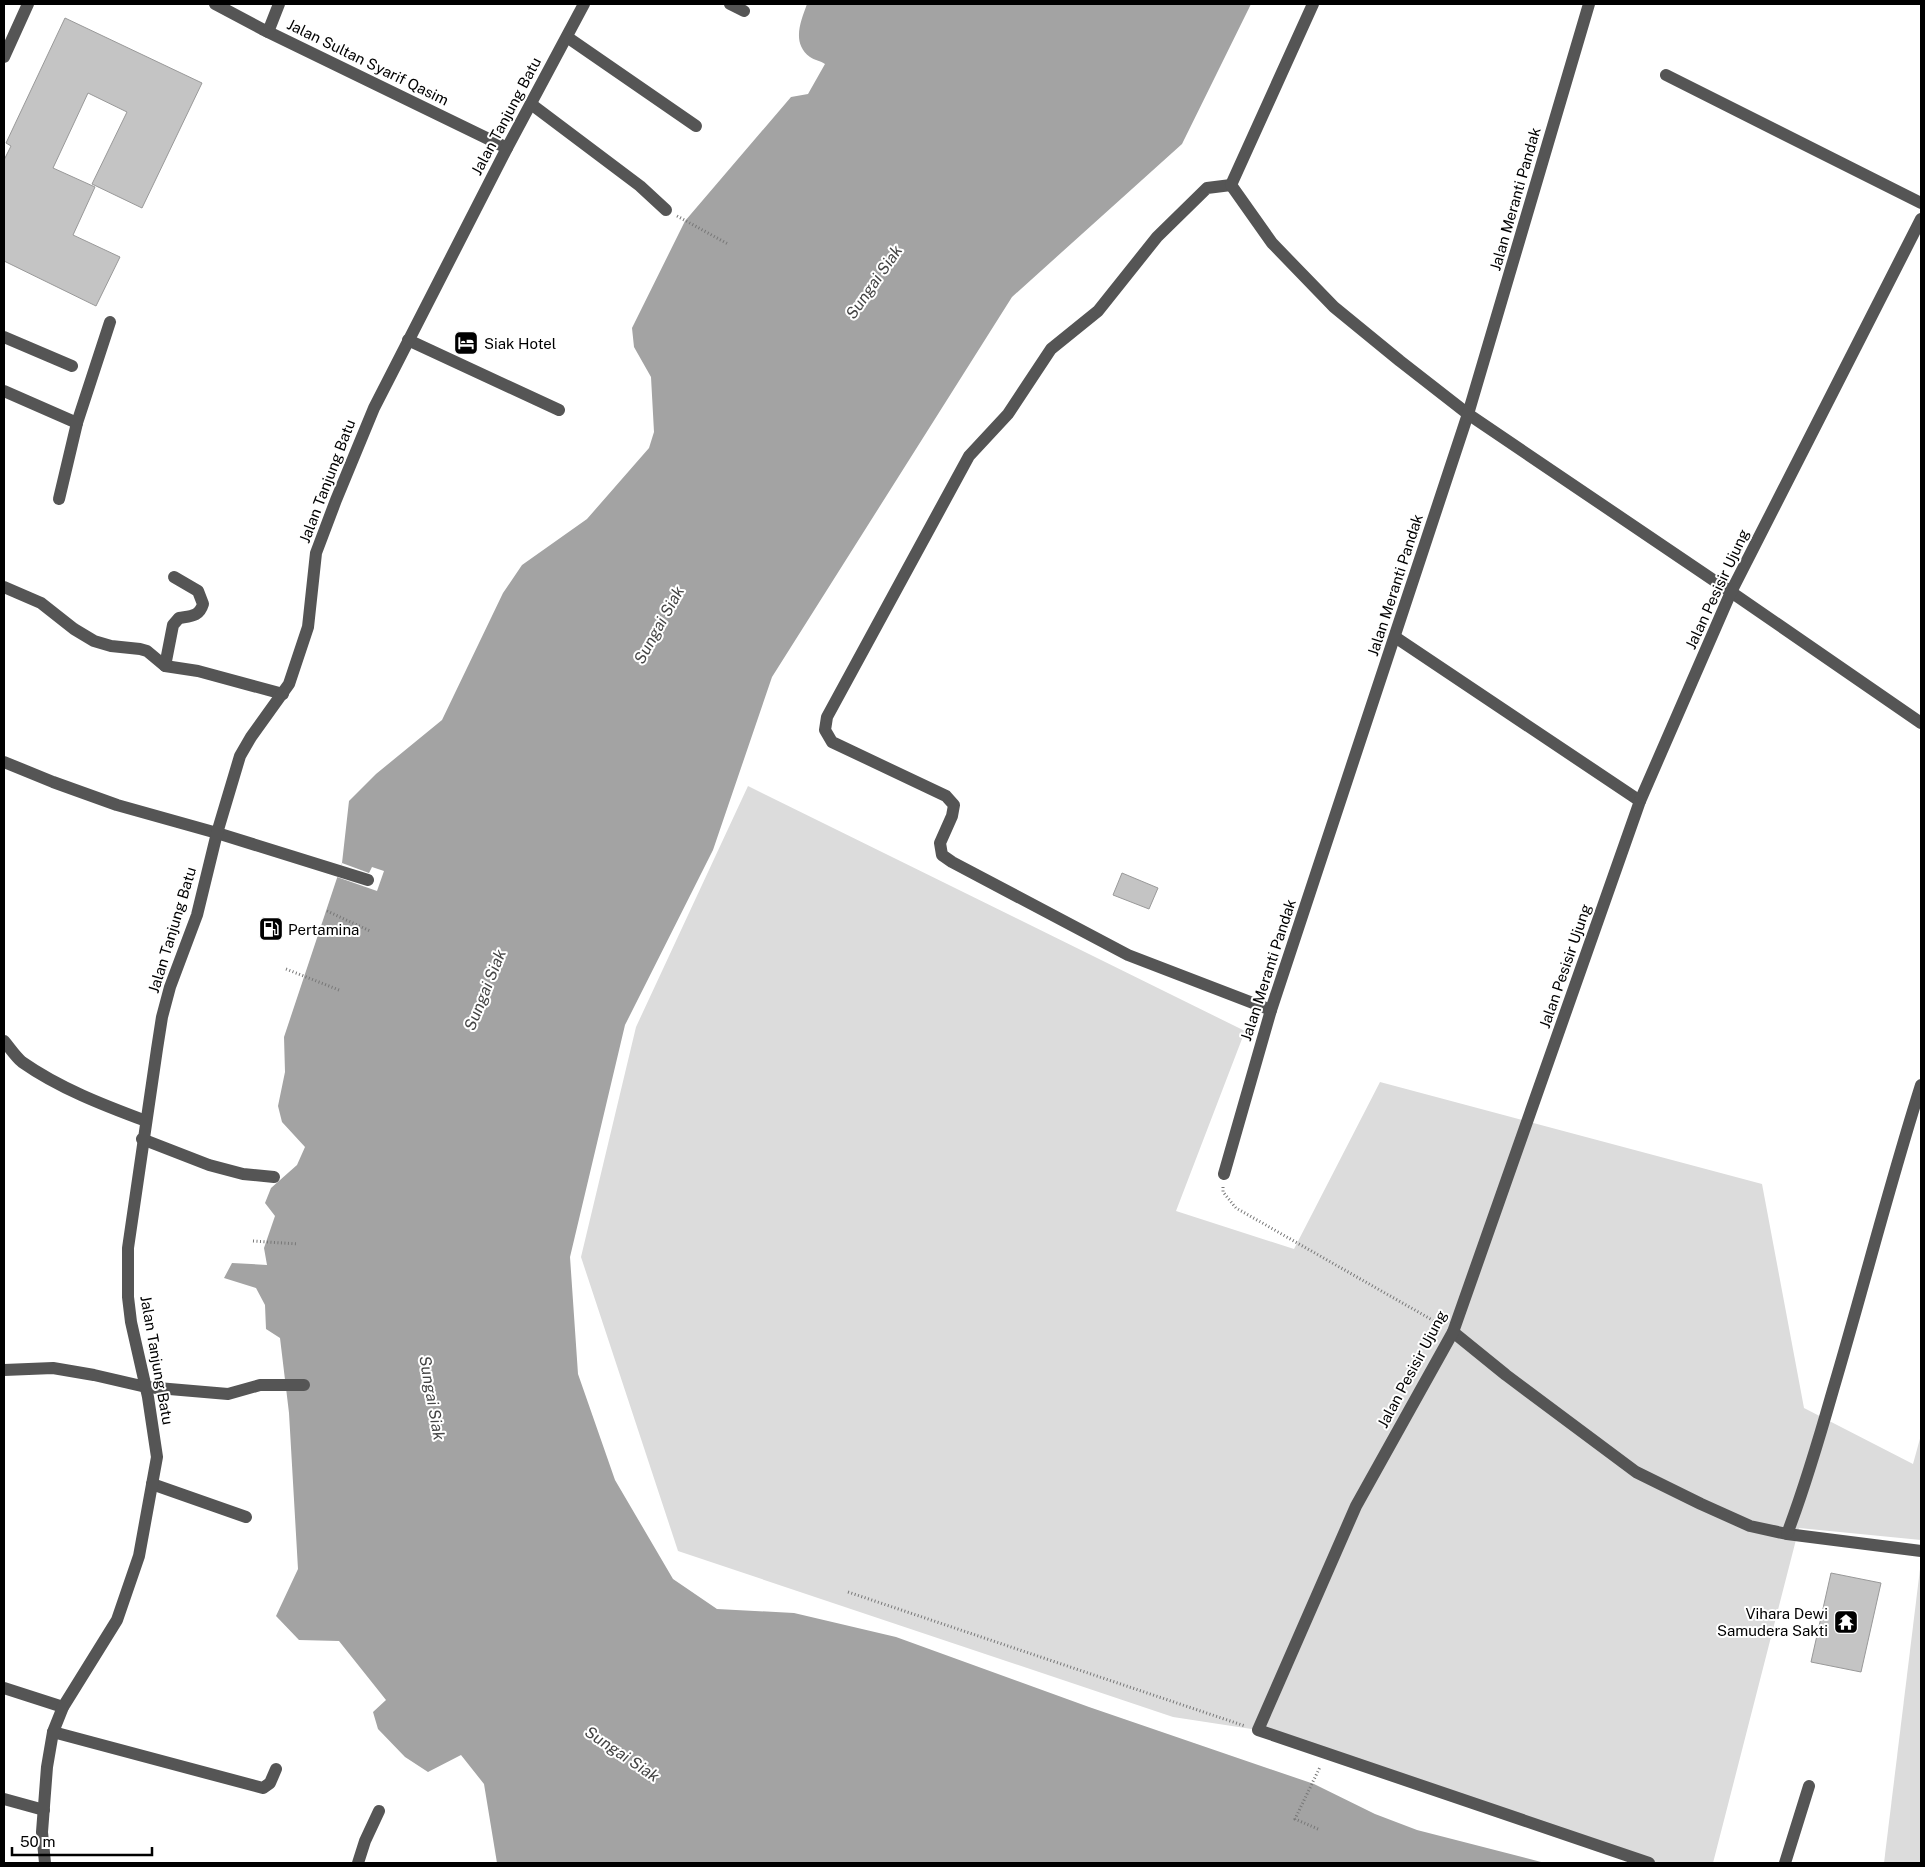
<svg xmlns="http://www.w3.org/2000/svg" width="1925" height="1867" font-family="'Public Sans',sans-serif">
	<rect width="100%" height="100%" fill="#fff"/>
	<!-- green -->
	<g fill="#dcdcdc">
		<polygon points="748,786 1245,1031 1176,1211 1294,1249 1380,1082 1762,1184 1804,1408 1913,1464 1921,1435 1921,1540 1799,1528 1713,1863 1650,1863 1258,1730 1173,1717 678,1551 581,1257 636,1027"/>
		<polygon points="1921,1561 1921,1863 1884,1863"/>
	</g>
	<!-- water -->
	<path fill="#a3a3a3" d="M807,4H1251L1182,144L1012,297L772,677L713,850L625,1025L570,1257L578,1374L615,1480L673,1579L717,1609L794,1613L896,1637L1089,1707L1314,1784L1375,1814L1417,1830L1545,1863H497L484,1784L461,1755L428,1772L405,1757L378,1729L373,1712L386,1700L339,1641L299,1640L276,1616L298,1569L289,1413L280,1338L266,1329L265,1305L256,1288L224,1278L232,1263L267,1265L264,1248L275,1216L265,1203L271,1188L297,1165L305,1147L282,1122L278,1106L285,1072L284,1037L342,863L349,801L376,774L442,720L503,593L522,565L587,519L649,448L654,432L651,377L634,347L632,328L685,221L791,97L808,94L825,64C821,61 814,60 810,57C791,43 801,21 807,4Z"/>
	<!-- pier -->
	<polygon fill="#fff" points="342,863 369,873 372,867 384,871 377,891 337,877"/>
	<!-- building -->
	<g fill="#c4c4c4" stroke="#999">
		<polygon points="65,18 202,83 142,208 92,184 127,112 88,93 53,168 95,187 73,235 120,257 96,306 4,261 4,160 11,146 6,143"/>
		<polygon points="1122,873 1158,888 1149,909 1113,895"/>
		<polygon points="1831,1573 1881,1583 1861,1672 1811,1662"/>
	</g>
	<g fill="none" stroke-linecap="round" stroke-linejoin="round">
		<!-- path -->
		<g stroke="#777" stroke-width="3" stroke-dasharray="1 2.5" stroke-linecap="butt">
			<polyline points="677,216 728,244"/>
			<polyline points="327,911 370,931"/>
			<polyline points="286,969 339,990"/>
			<polyline points="1223,1187 1223,1192 1236,1208 1441,1325"/>
			<polyline points="253,1241 298,1244"/>
			<polyline points="848,1592 1245,1726"/>
			<polyline points="1318,1829 1295,1819 1320,1767"/>
		</g>
		<!-- minor -->
		<g stroke="#555" stroke-width="12">
			<polyline points="215,4 262,29 507,148"/>
			<polyline points="730,4 744,11"/>
			<polyline points="268,32 279,4"/>
			<polyline points="567,37 696,126"/>
			<polyline points="4,57 28,4"/>
			<polyline points="1666,75 1921,203"/>
			<polyline points="531,104 640,186 666,210"/>
			<polyline points="1231,185 1207,188 1157,237 1098,311 1051,349 1008,414 969,456 827,717 825,730 832,742 946,796 954,805 952,816 940,843 942,855 952,862 1128,955 1271,1010"/>
			<polyline points="1231,185 1272,243 1334,307 1400,361 1468,414 1731,592 1921,723"/>
			<polyline points="1231,185 1313,4"/>
			<polyline points="4,337 72,366"/>
			<polyline points="408,340 559,410"/>
			<polyline points="4,391 77,423"/>
			<polyline points="59,499 77,423 110,322"/>
			<polyline points="4,587 41,603 74,629 94,641 111,646 140,649 147,651 165,666 198,671 283,694"/>
			<polyline points="1395,637 1640,801"/>
			<path d="M165,666L173,625L179,618C191,616 199,617 203,604L198,591L174,577"/>
			<polyline points="4,762 53,782 117,805 217,833 368,880"/>
			<path d="M4,1041C10,1048 15,1056 22,1062C59,1088 103,1105 146,1121"/>
			<polyline points="142,1139 209,1165 243,1174 274,1177"/>
			<polyline points="1224,1174 1271,1010 1468,414 1589,4"/>
			<polyline points="1453,1332 1506,1375 1636,1472 1701,1504 1750,1526 1787,1534 1921,1551"/>
			<polyline points="4,1370 53,1368 94,1375 146,1387 228,1394 260,1385 304,1385"/>
			<polyline points="152,1484 246,1517"/>
			<path d="M1787,1534C1805,1487 1819,1439 1833,1390C1863,1289 1889,1186 1921,1085"/>
			<polyline points="4,1688 63,1707"/>
			<polyline points="53,1732 263,1788 270,1783 276,1769"/>
			<polyline points="4,1799 44,1810"/>
			<polyline points="45,1863 42,1832 47,1767 53,1732 63,1707 117,1620 139,1556 157,1457 148,1397 131,1322 128,1297 128,1248 157,1049 162,1017 170,987 197,915 217,833 240,756 251,737 289,684 308,627 316,553 336,500 374,408 507,148 584,4"/>
			<polyline points="358,1863 365,1841 379,1811"/>
			<polyline points="1649,1863 1258,1730 1356,1506 1453,1332 1640,801 1731,592 1921,219"/>
			<polyline points="1785,1863 1809,1786"/>
		</g>
	</g>
	<!-- icons -->
	<defs>
		<symbol id="hotel-square" viewBox="-11 -11 22 22"><rect x="-9" y="-9" width="18" height="18" rx="4" fill="#000" stroke="#fff"/><path d="M-6-4.5h1.5V1H6V5H4.5V3h-9V5H-6ZM-4 0a1.8 1.8 0 1 1 3.6 0ZM.5 0V-2.5h3Q6-2.5 6 0Z" fill="#fff"/></symbol>
		<symbol id="fuel-square" viewBox="-11 -11 22 22"><rect x="-9" y="-9" width="18" height="18" rx="4" fill="#000" stroke="#fff"/><path d="M-5.5-6h7V0h2V4h1.3V-2.5L3-4.5l.8-.8L6-3V5H2.5V1h-1V6h-7ZM-4.2-4.7v3.2H.2V-4.7Z" fill="#fff"/></symbol>
		<symbol id="temple-square" viewBox="-11 -11 22 22"><rect x="-9" y="-9" width="18" height="18" rx="4" fill="#000" stroke="#fff"/><path d="M0-6L5-2H3V0L6.5 2.5H4V6H1.5V3h-3V6H-4V2.5H-6.5L-3 0V-2H-5Z" fill="#fff"/></symbol>
	</defs>
	<g fill-rule="evenodd">
		<use href="#hotel-square" x="452" y="329" width="28" height="28"/>
		<use href="#fuel-square" x="257" y="915" width="28" height="28"/>
		<use href="#temple-square" x="1832" y="1608" width="28" height="28"/>
	</g>
	<g text-anchor="middle" dominant-baseline="central" stroke-width="4" stroke-linejoin="round" paint-order="stroke">
		<!-- street labels -->
		<g font-size="15" fill="#000" stroke="#fff">
			<text transform="translate(368 62) rotate(26)">Jalan Sultan Syarif Qasim</text>
			<text transform="translate(506 116) rotate(-62)">Jalan Tanjung Batu</text>
			<text transform="translate(1515 199) rotate(-74)">Jalan Meranti Pandak</text>
			<text transform="translate(327 481) rotate(-69)">Jalan Tanjung Batu</text>
			<text transform="translate(1395 585) rotate(-72)">Jalan Meranti Pandak</text>
			<text transform="translate(1717 589) rotate(-65)">Jalan Pesisir Ujung</text>
			<text transform="translate(172 930) rotate(-73)">Jalan Tanjung Batu</text>
			<text transform="translate(1565 966) rotate(-71)">Jalan Pesisir Ujung</text>
			<text transform="translate(1268 970) rotate(-72)">Jalan Meranti Pandak</text>
			<text transform="translate(157 1360) rotate(80)">Jalan Tanjung Batu</text>
			<text transform="translate(1412 1369) rotate(-62)">Jalan Pesisir Ujung</text>
		</g>
		<!-- poi labels -->
		<g font-size="15" fill="#000" stroke="#fff" text-anchor="start">
			<text x="484" y="343">Siak Hotel</text>
			<text x="288" y="929">Pertamina</text>
			<text x="1828" y="1613" text-anchor="end">Vihara Dewi<tspan x="1828" dy="17">Samudera Sakti</tspan></text>
		</g>
		<!-- water labels -->
		<g font-size="16" font-style="italic" fill="#444" stroke="#fff">
			<text transform="translate(874 282) rotate(-55)">Sungai Siak</text>
			<text transform="translate(659 625) rotate(-61)">Sungai Siak</text>
			<text transform="translate(485 990) rotate(-68)">Sungai Siak</text>
			<text transform="translate(432 1398) rotate(80)">Sungai Siak</text>
			<text transform="translate(622 1754) rotate(34)">Sungai Siak</text>
		</g>
	</g>
	<!-- border -->
	<rect width="1925" height="1867" fill="none" stroke="#000000" stroke-width="10"/>
	<!-- scale -->
	<path d="M12 1847v8h140v-8" fill="none" stroke="#000000" stroke-width="2.5"/>
	<text x="20" y="1847" font-size="15" fill="#000000" stroke="#ffffff" stroke-width="4" paint-order="stroke">50 m</text>
</svg>
